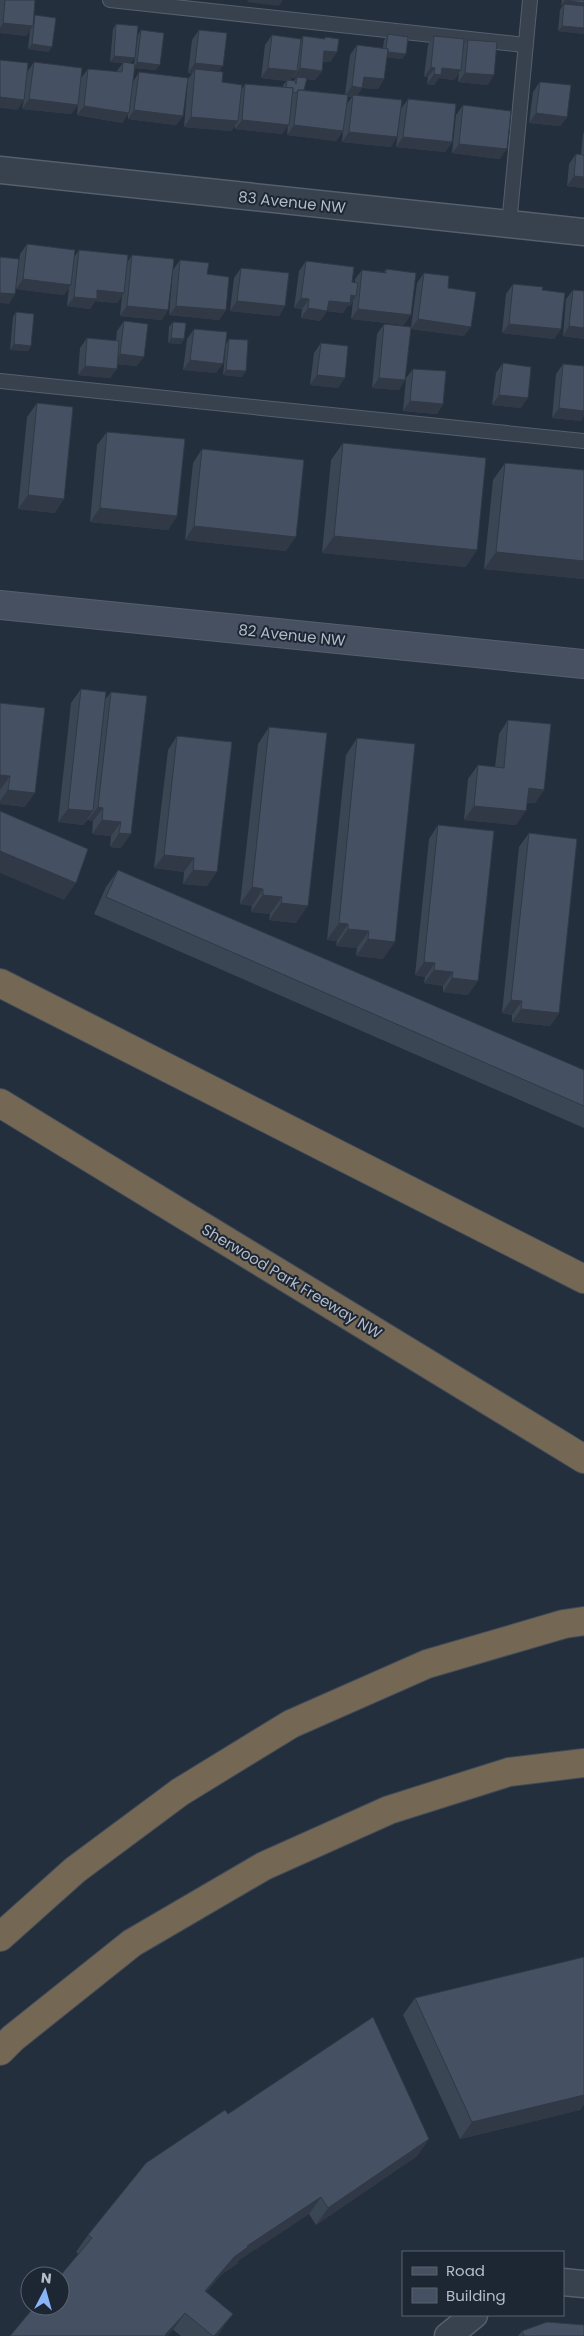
<svg xmlns="http://www.w3.org/2000/svg" width="584" height="2336" font-family="Poppins,sans-serif">
	<rect width="100%" height="100%" fill="#242f3e"/>
	<g fill="none" stroke-linecap="round" stroke-linejoin="round">
		<defs>
			<g id="lane">
				<polyline points="110,0 525,45"/>
				<polyline points="509,225 530,0"/>
				<polyline points="0,381 584,441"/>
			</g>
			<g id="street">
				<polyline points="0,170 584,232"/>
				<polyline points="563,2282 584,2284"/>
				<polyline points="448,2336 474,2315"/>
			</g>
			<polyline id="secondary" points="0,605 584,664"/>
			<g id="highway">
				<polyline points="0,983 584,1279"/>
				<polyline points="0,1103 584,1459"/>
				<polyline points="0,1937 75,1870 180,1792 291,1724 427,1664 564,1624 584,1621"/>
				<polyline points="0,2051 13,2038 132,1943 264,1866 389,1810 509,1772 584,1763"/>
			</g>
		</defs>
		<!-- lane casing -->
		<use href="#lane" stroke="#565f6c" stroke-width="16"/>
		<!-- street casing -->
		<use href="#street" stroke="#565f6c" stroke-width="29"/>
		<!-- secondary casing -->
		<use href="#secondary" stroke="#565f6c" stroke-width="30"/>
		<!-- highway casing -->
		<use href="#highway" stroke="#434c59" stroke-width="30"/>
		<!-- lane -->
		<use href="#lane" stroke="#38414e" stroke-width="14"/>
		<!-- street -->
		<use href="#street" stroke="#38414e" stroke-width="26"/>
		<!-- secondary -->
		<use href="#secondary" stroke="#465061" stroke-width="28"/>
		<!-- highway -->
		<use href="#highway" stroke="#746855" stroke-width="28"/>
	</g>
	<!-- wall -->
	<g fill="#3b4654" fill-rule="evenodd">
		<polygon points="0,0 35,0 34,17 35,15 49,52 28,49 30,30 26,36 0,33"/>
		<polygon points="562,0 584,0 584,34 558,31 560,10 563,5 561,5"/>
		<polygon points="116,24 131,63 134,64 138,35 141,30 156,70 134,68 133,82 139,72 183,116 176,125 128,119 128,114 122,123 77,115 78,105 71,114 22,109 24,100 17,110 27,72 34,62 81,78 88,69 116,72 123,63 110,62 113,29"/>
		<path d="M199,30L219,72L222,82L242,89L245,84L283,87V85L287,81L261,78L265,45L272,35L300,41L303,36L324,39L325,37L337,52L330,62H323L322,71L315,80L307,79L304,90L345,95L350,55L357,45L383,48L384,40L388,34L406,54L402,59L387,57L384,79L378,89L362,88L357,96L391,147L342,142L344,122L343,131L336,141L287,135L288,126L282,134L235,129V126L231,131L184,127L188,79L192,74L188,73L192,40ZM293,76V78H296L294,81H290ZM347,97H352L346,105Z"/>
		<polygon points="434,36 463,46 468,40 488,85 458,82 459,73 454,80 439,78 434,85 427,84 428,77 424,77 428,45"/>
		<polygon points="540,82 567,117 560,126 529,123 533,92"/>
		<polygon points="408,99 452,142 445,152 396,147 401,109"/>
		<polygon points="463,105 500,159 452,153 456,115"/>
		<polygon points="584,132 584,188 567,186 569,164 576,154 581,154 583,134"/>
		<polygon points="27,244 75,256 79,250 127,263 132,255 162,320 120,316 122,295 117,303 95,301 90,309 67,306 69,288 64,295 16,289 9,304 17,280 20,254"/>
		<polygon points="180,260 207,274 226,310 219,320 169,315 173,270"/>
		<polygon points="306,261 352,282 355,282 355,279 362,270 384,272 386,269 404,325 351,319 353,301 350,306 348,305 343,313 327,311 320,321 301,318 302,309 294,308 299,271"/>
		<polygon points="241,268 285,306 279,316 230,311 234,278"/>
		<polygon points="424,273 448,288 464,336 411,329 405,380 399,390 372,388 377,334 384,324 411,327 417,283"/>
		<polygon points="513,284 542,290 561,329 554,339 502,333 506,294"/>
		<polygon points="573,290 584,339 563,336 566,299"/>
		<polygon points="16,312 31,346 28,351 10,350 13,317"/>
		<polygon points="124,321 137,366 117,364 110,378 78,375 80,348 87,338 116,341 117,331"/>
		<polygon points="173,322 184,339 181,344 168,343 169,327"/>
		<polygon points="194,329 216,373 183,370 187,339"/>
		<polygon points="229,339 246,371 242,377 223,375 226,344"/>
		<polygon points="321,343 338,388 310,385 314,353"/>
		<polygon points="503,363 521,408 492,405 496,373"/>
		<polygon points="563,364 584,366 584,416 581,421 552,418 556,374"/>
		<polygon points="413,369 443,404 437,414 403,411 406,378"/>
		<polygon points="37,403 55,513 18,509 27,417"/>
		<polygon points="107,432 177,516 168,530 90,522 97,445"/>
		<polygon points="343,443 466,567 322,553 331,460"/>
		<polygon points="202,449 286,551 185,540 193,463"/>
		<polygon points="505,463 584,470 584,579 484,569 493,480"/>
		<polygon points="81,689 105,700 111,692 147,696 121,848 110,847 111,836 92,834 93,821 88,820 89,818 83,825 58,822 71,703"/>
		<polygon points="0,703 25,807 0,804"/>
		<polygon points="508,720 544,790 535,803 527,803 516,825 464,820 468,779 478,765 495,767 499,734"/>
		<polygon points="269,727 296,923 269,920 270,914 251,912 252,906 240,904 258,744"/>
		<polygon points="177,736 207,886 183,884 184,872 154,868 168,750"/>
		<polygon points="357,738 383,959 356,956 357,948 336,946 337,941 327,940 346,755"/>
		<polygon points="438,825 468,995 443,992 443,986 424,983 425,977 415,975 429,839"/>
		<polygon points="529,833 559,1013 550,1026 512,1022 512,1015 502,1013 519,847"/>
		<polygon points="118,870 584,1070 584,1128 94,914 106,887"/>
		<polygon points="584,1957 584,2104 580,2110 460,2139 403,2015 415,1998"/>
		<polygon points="228,2114 429,2139 417,2156 316,2225 309,2214 239,2260 237,2264 222,2274 206,2292 221,2331 217,2336 181,2336 76,2252 88,2235"/>
		<polygon points="522,2331 584,2336 518,2336"/>
	</g>
	<!-- shaded-wall -->
	<g fill="#303945">
		<polygon points="248,0 283,0 279,6 247,2"/>
		<polygon points="565,0 584,3 584,8 561,5"/>
		<polygon points="3,23 33,26 26,36 0,33 0,28"/>
		<polygon points="562,26 584,28 584,34 558,31"/>
		<polygon points="32,44 52,47 49,52 28,49"/>
		<polygon points="324,51 337,52 330,62 317,61"/>
		<polygon points="386,52 406,54 402,59 382,57"/>
		<polygon points="114,56 135,58 131,63 110,62"/>
		<polygon points="137,62 160,65 156,70 134,68"/>
		<polygon points="195,63 223,66 216,76 195,69 192,74 188,73"/>
		<polygon points="431,67 435,68 428,77 424,77"/>
		<polygon points="268,68 297,71 290,81 261,78"/>
		<polygon points="300,68 322,71 315,80 293,78"/>
		<polygon points="442,68 461,70 454,80 439,78 434,85 427,84 434,74"/>
		<polygon points="465,73 494,75 488,85 458,82"/>
		<polygon points="364,77 384,79 378,89 362,88 356,97 353,95 352,97 345,96 352,86"/>
		<polygon points="0,97 24,100 17,110 0,108"/>
		<polygon points="29,99 78,105 71,114 22,109"/>
		<polygon points="84,106 129,113 122,123 77,115"/>
		<polygon points="134,110 183,116 176,125 128,119"/>
		<polygon points="536,113 567,117 560,126 529,123"/>
		<polygon points="191,117 238,121 231,131 184,127"/>
		<polygon points="242,120 289,125 282,134 235,129"/>
		<polygon points="294,125 343,131 336,141 287,135"/>
		<polygon points="349,132 397,137 391,147 342,142"/>
		<polygon points="403,137 452,142 445,152 396,147"/>
		<polygon points="459,144 507,149 500,159 452,153"/>
		<polygon points="574,176 584,177 584,188 567,186"/>
		<polygon points="23,279 71,285 64,295 16,289"/>
		<polygon points="97,290 124,293 117,303 95,301 90,309 67,306 74,297"/>
		<polygon points="0,293 15,294 9,304 0,303"/>
		<polygon points="351,295 356,296 350,306 348,305 343,313 327,311 320,321 301,318 308,308 329,301"/>
		<polygon points="301,298 309,299 302,309 294,308"/>
		<polygon points="237,301 285,306 279,316 230,311"/>
		<polygon points="127,306 168,310 162,320 120,316"/>
		<polygon points="176,306 226,310 219,320 169,315"/>
		<polygon points="358,309 411,315 404,325 351,319"/>
		<polygon points="418,319 471,327 464,336 411,329"/>
		<polygon points="509,324 561,329 554,339 502,333"/>
		<polygon points="569,326 584,328 584,339 563,336"/>
		<polygon points="171,338 184,339 181,344 168,343"/>
		<polygon points="14,344 31,346 28,351 10,350"/>
		<polygon points="120,354 144,357 137,366 113,364"/>
		<polygon points="190,360 223,364 216,373 183,370"/>
		<polygon points="85,366 117,369 110,378 78,375"/>
		<polygon points="226,370 246,371 242,377 223,375"/>
		<polygon points="317,375 345,378 338,388 310,385"/>
		<polygon points="379,378 405,380 399,390 372,388"/>
		<polygon points="499,395 528,398 521,408 492,405"/>
		<polygon points="410,401 443,404 437,414 403,411"/>
		<polygon points="559,408 584,411 584,416 581,421 552,418"/>
		<polygon points="28,495 64,499 55,513 18,509"/>
		<polygon points="100,508 177,516 168,530 90,522"/>
		<polygon points="194,526 296,537 286,551 185,540"/>
		<polygon points="334,536 477,550 466,567 322,553"/>
		<polygon points="496,552 584,561 584,579 484,569"/>
		<polygon points="0,775 10,776 0,790"/>
		<polygon points="529,788 544,790 535,803 519,802"/>
		<polygon points="8,790 35,793 25,807 0,804 0,801"/>
		<polygon points="474,806 526,811 516,825 464,820"/>
		<polygon points="98,807 103,808 93,821 88,820"/>
		<polygon points="68,809 93,811 83,825 58,822"/>
		<polygon points="102,820 121,822 111,836 92,834"/>
		<polygon points="119,833 131,834 121,848 110,847"/>
		<polygon points="0,851 76,883 64,900 0,873"/>
		<polygon points="164,855 194,858 184,872 154,868"/>
		<polygon points="193,870 217,872 207,886 183,884"/>
		<polygon points="252,887 263,889 252,906 240,904"/>
		<polygon points="263,895 282,897 270,914 251,912"/>
		<polygon points="281,903 308,906 296,923 269,920"/>
		<polygon points="339,923 348,924 337,941 327,940"/>
		<polygon points="348,929 369,931 357,948 336,946"/>
		<polygon points="368,939 395,942 383,959 356,956"/>
		<polygon points="424,962 435,963 425,977 415,975"/>
		<polygon points="434,970 453,972 443,986 424,983"/>
		<polygon points="452,978 478,981 468,995 443,992"/>
		<polygon points="511,1000 522,1001 512,1015 502,1013"/>
		<polygon points="521,1009 559,1013 550,1026 512,1022"/>
		<polygon points="584,2095 584,2104 580,2110 460,2139 472,2122"/>
		<polygon points="429,2139 417,2156 316,2225 328,2208"/>
		<polygon points="321,2197 309,2214 239,2260 237,2264 222,2274 193,2308 205,2291 234,2257 247,2246"/>
		<polygon points="185,2313 173,2330 168,2336 165,2336"/>
		<polygon points="233,2314 217,2336 214,2336"/>
	</g>
	<!-- building -->
	<g fill="#455162" stroke="#303945">
		<polygon points="5,0 35,0 33,26 3,23"/>
		<polygon points="565,0 584,0 584,3"/>
		<polygon points="564,4 584,6 584,28 562,26"/>
		<polygon points="35,15 56,18 52,47 32,44"/>
		<polygon points="116,24 138,26 135,58 114,56"/>
		<polygon points="141,30 164,33 160,65 137,62"/>
		<polygon points="199,30 227,33 223,66 195,63"/>
		<polygon points="388,34 408,37 406,54 388,52 388,49 386,48"/>
		<polygon points="272,35 301,39 297,71 268,68"/>
		<polygon points="303,36 325,39 325,37 339,39 337,52 324,51 322,71 300,68"/>
		<polygon points="434,36 464,39 461,70 442,68 441,75 434,74 435,68 431,67"/>
		<polygon points="468,40 497,42 494,75 465,73"/>
		<polygon points="357,45 388,49 384,79 364,77 362,88 352,86"/>
		<polygon points="0,60 28,63 24,100 0,97"/>
		<polygon points="34,62 82,68 78,105 29,99"/>
		<polygon points="123,62 135,64 129,113 84,106 88,69 122,72"/>
		<polygon points="195,69 223,72 222,82 242,85 238,121 191,117"/>
		<polygon points="139,72 188,78 183,116 134,110"/>
		<polygon points="297,77 307,78 304,90 298,90 296,93 293,92 293,88 286,88 287,80 295,81 296,84"/>
		<polygon points="540,82 571,85 567,117 536,113"/>
		<polygon points="245,84 293,88 289,125 242,120"/>
		<polygon points="298,90 348,95 343,131 294,125"/>
		<polygon points="353,95 402,100 397,137 349,132"/>
		<polygon points="408,99 456,104 452,142 403,137"/>
		<polygon points="463,105 511,111 507,149 459,144"/>
		<polygon points="576,154 584,155 584,177 574,176"/>
		<polygon points="27,244 75,250 71,285 23,279"/>
		<polygon points="79,250 128,255 124,293 97,290 97,299 74,297"/>
		<polygon points="132,255 174,259 168,310 127,306"/>
		<polygon points="0,257 19,259 15,294 0,293"/>
		<polygon points="180,260 209,263 207,274 229,277 226,310 176,306"/>
		<polygon points="306,261 354,267 352,282 358,283 356,296 351,295 350,303 329,301 327,311 308,308 309,299 301,298"/>
		<polygon points="241,268 289,273 285,306 237,301"/>
		<polygon points="386,269 416,273 411,315 358,309 362,270 386,273"/>
		<polygon points="424,273 449,276 448,288 476,292 471,327 418,319"/>
		<polygon points="513,284 543,287 542,290 565,293 561,329 509,324"/>
		<polygon points="573,290 584,291 584,328 569,326"/>
		<polygon points="16,312 34,314 31,346 14,344"/>
		<polygon points="124,321 148,324 144,357 120,354"/>
		<polygon points="173,322 186,323 184,339 171,338"/>
		<polygon points="384,324 411,327 405,380 379,378"/>
		<polygon points="194,329 227,332 223,364 190,360"/>
		<polygon points="87,338 119,341 117,369 85,366"/>
		<polygon points="229,339 248,340 246,371 226,370"/>
		<polygon points="321,343 348,346 345,378 317,375"/>
		<polygon points="503,363 531,367 528,398 499,395"/>
		<polygon points="563,364 584,366 584,411 559,408"/>
		<polygon points="413,369 446,371 443,404 410,401"/>
		<polygon points="37,403 73,407 64,499 28,495"/>
		<polygon points="107,432 185,439 177,516 100,508"/>
		<polygon points="343,443 486,458 477,550 334,536"/>
		<polygon points="202,449 304,460 296,537 194,526"/>
		<polygon points="505,463 584,470 584,561 496,552"/>
		<polygon points="81,689 106,692 93,811 68,809"/>
		<polygon points="111,692 147,696 131,834 119,833 121,822 102,820 103,808 98,807"/>
		<polygon points="0,703 45,708 35,793 8,790 10,776 0,775"/>
		<polygon points="508,720 551,724 544,790 529,788 526,811 474,806 478,765 504,768"/>
		<polygon points="269,727 327,733 308,906 281,903 282,897 263,895 263,889 252,887"/>
		<polygon points="177,736 232,742 217,872 193,870 194,858 164,855"/>
		<polygon points="357,738 415,744 395,942 368,939 369,931 348,929 348,924 339,923"/>
		<polygon points="0,811 88,849 76,883 0,851"/>
		<polygon points="438,825 494,831 478,981 452,978 453,972 434,970 435,963 424,962"/>
		<polygon points="529,833 577,839 559,1013 521,1009 522,1001 511,1000"/>
		<polygon points="118,870 584,1070 584,1106 106,897"/>
		<polygon points="584,1957 584,2095 472,2122 415,1998"/>
		<polygon points="373,2017 429,2139 328,2208 321,2197 247,2246 248,2247 234,2257 205,2291 233,2314 214,2336 213,2336 185,2313 165,2335 166,2336 10,2336 35,2306 60,2306 60,2276 92,2238 88,2235 146,2163 225,2110 228,2114"/>
		<polygon points="547,2322 584,2325 584,2336 524,2336 522,2331"/>
	</g>
	<g text-anchor="middle" dominant-baseline="central" stroke-width="4" stroke-linejoin="round" paint-order="stroke">
		<!-- street labels -->
		<g font-size="15" fill="#b4bcc9" stroke="#1d2633">
			<text transform="translate(292 202) rotate(6)">83 Avenue NW</text>
			<text transform="translate(292 635) rotate(6)">82 Avenue NW</text>
			<text transform="translate(292 1281) rotate(31)">Sherwood Park Freeway NW</text>
		</g>
	</g>
	<!-- legend -->
	<rect x="402" y="2251" width="162" height="65" fill="#1d2633" stroke="#59626f"/>
	<rect x="412" y="2267" width="25" height="8" fill="#465061" stroke="#59626f"/>
	<text x="446" y="2276" font-size="15" fill="#b4bcc9">Road</text>
	<rect x="412" y="2288" width="25" height="15" fill="#455162" stroke="#59626f"/>
	<text x="446" y="2301" font-size="15" fill="#b4bcc9">Building</text>
	<!-- north arrow -->
	<g transform="translate(45 2291) rotate(6)"><circle r="24" fill="#1d2633" stroke="#59626f"/>
	<path d="M0-4L9 19L0 12L-9 19Z" fill="#8ab4f8"/>
	<text y="-8" font-size="14" font-weight="bold" text-anchor="middle" fill="#b4bcc9">N</text>
	</g>
</svg>
